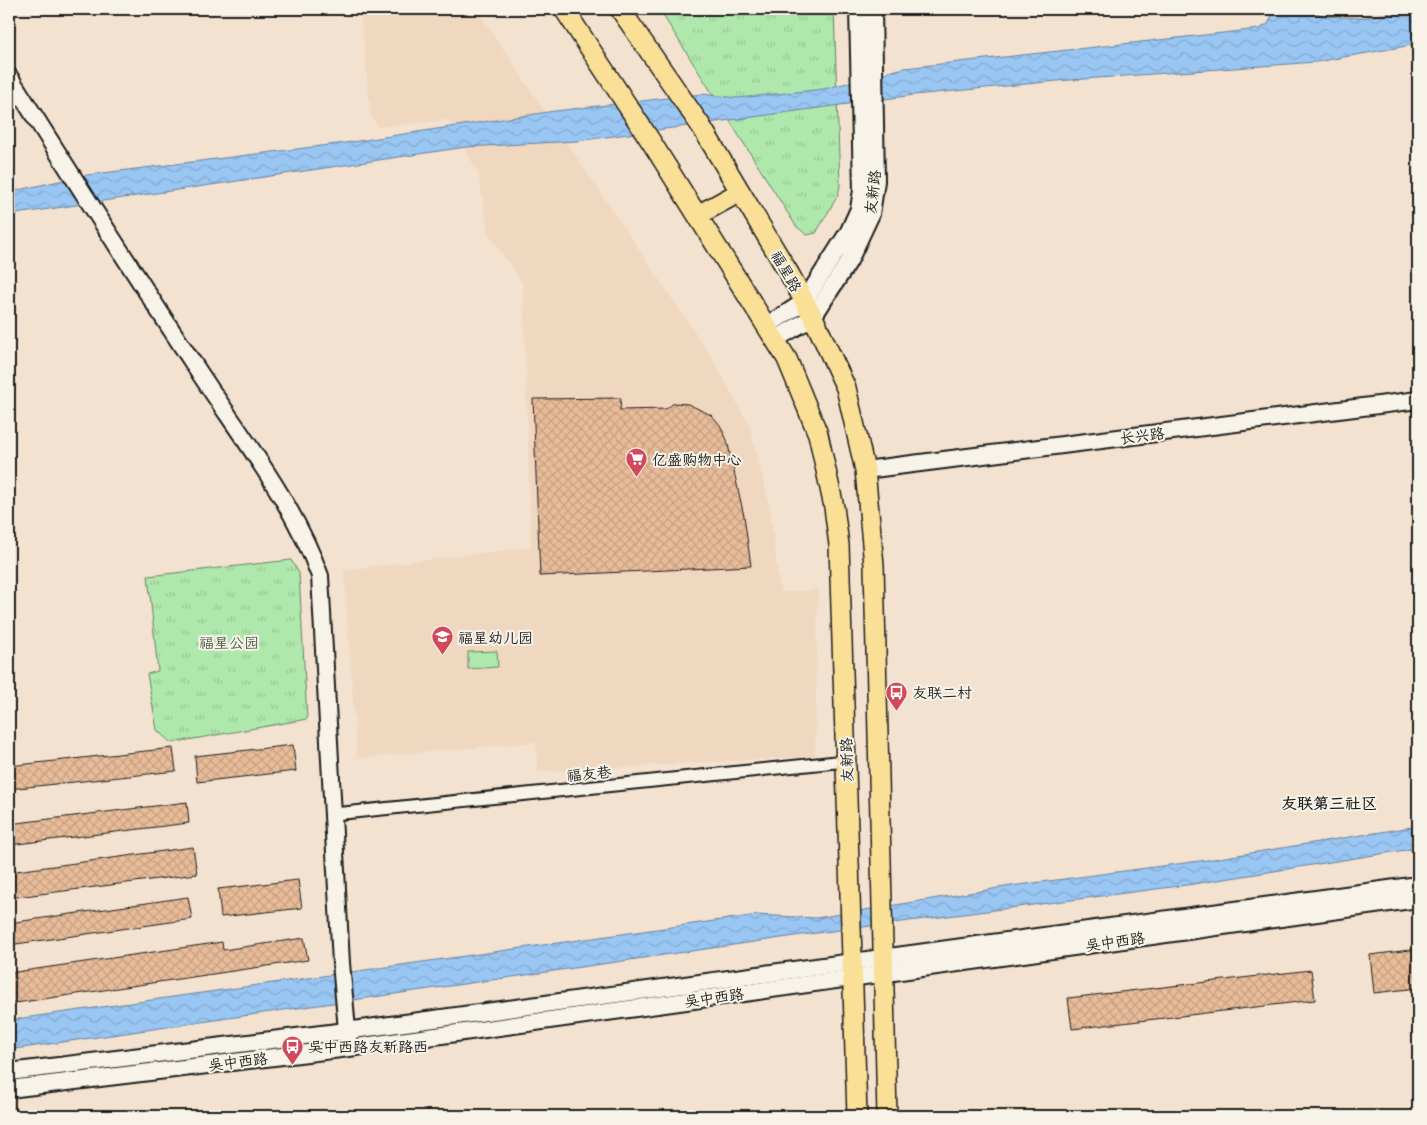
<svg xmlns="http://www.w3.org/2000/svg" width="1427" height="1125" font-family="Mali,'LXGW WenKai TC',sans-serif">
	<defs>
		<pattern id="grass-tufts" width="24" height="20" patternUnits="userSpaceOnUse" patternTransform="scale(1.25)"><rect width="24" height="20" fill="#afe8ac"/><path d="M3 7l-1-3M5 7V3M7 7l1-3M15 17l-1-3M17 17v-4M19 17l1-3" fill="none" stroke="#96c693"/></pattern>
		<pattern id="water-waves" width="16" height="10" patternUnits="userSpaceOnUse" patternTransform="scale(1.25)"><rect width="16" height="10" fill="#99c6f3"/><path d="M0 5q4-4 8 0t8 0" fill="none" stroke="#83aad0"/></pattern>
		<pattern id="building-cross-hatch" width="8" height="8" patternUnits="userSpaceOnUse" patternTransform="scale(1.25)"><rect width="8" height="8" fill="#e9bc99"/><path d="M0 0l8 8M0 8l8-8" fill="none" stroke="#c7a183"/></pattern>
	</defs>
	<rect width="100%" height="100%" fill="#f3e2d0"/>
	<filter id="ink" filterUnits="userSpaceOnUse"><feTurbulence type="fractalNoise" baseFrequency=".02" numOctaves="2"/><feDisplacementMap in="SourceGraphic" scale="10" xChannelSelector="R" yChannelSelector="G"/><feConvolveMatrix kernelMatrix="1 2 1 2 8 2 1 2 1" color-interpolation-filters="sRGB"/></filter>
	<g filter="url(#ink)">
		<!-- built -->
		<polygon fill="#f0d7c0" points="360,9 476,9 713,359 749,425 769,503 780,592 818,590 815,756 538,772 536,742 357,758 344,570 531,547 523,284 488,233 478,172 448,120 378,127 371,115"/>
		<!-- grass -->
		<g fill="url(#grass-tufts)" stroke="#668264">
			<polygon points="659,9 834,9 840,186 838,195 816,233 807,235 796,226"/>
			<polygon points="291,560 299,573 307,719 171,743 157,730 147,674 158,671 148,576"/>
		</g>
		<!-- garden -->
		<polygon fill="#afe8ac" stroke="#668264" points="497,651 498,667 468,669 468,652"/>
		<!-- water -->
		<g fill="url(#water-waves)" stroke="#67829d">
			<polygon points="1275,9 1308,9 1323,16 1361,18 1418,9 1418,44 1316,62 1057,81 914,95 577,141 466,147 9,215 9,192 87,175 345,143 555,111 702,94 738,98 824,89 904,68 1259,29 1268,24"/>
			<polygon points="1418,826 1418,848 1187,885 809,934 15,1049 10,1054 13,1116 9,1116 9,1020 757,915 816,918 1011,886 1207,860"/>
		</g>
		<!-- building -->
		<g fill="url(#building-cross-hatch)" stroke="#1c1c1c">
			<polygon points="621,398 620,410 666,409 674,403 688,404 711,415 720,425 727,440 744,516 751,566 540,576 533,399"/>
			<polygon points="293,745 296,771 197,782 195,756"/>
			<polygon points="173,748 176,771 9,789 9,766"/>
			<polygon points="187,802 189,823 9,845 9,824"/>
			<polygon points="193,847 197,874 9,898 9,872"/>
			<polygon points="298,880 302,908 221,917 218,889"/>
			<polygon points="188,897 192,919 9,945 9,923"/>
			<polygon points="304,938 308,960 9,1004 9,973 222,942 223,950"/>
			<polygon points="1418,949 1418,988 1374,993 1370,955"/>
			<polygon points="1311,970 1315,1000 1072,1029 1068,998"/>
		</g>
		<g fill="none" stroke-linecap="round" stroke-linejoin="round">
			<defs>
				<polyline id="street" points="334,814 846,761"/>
				<g id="secondary">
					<path d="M9,76C71,174 133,272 197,369C240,435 293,501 320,576L341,963L348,1041"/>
					<polyline points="768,325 804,302 849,231 859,209 862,190 858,9"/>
					<polyline points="776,339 813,317 849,261 871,214 876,181 873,9"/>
					<polyline points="865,470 1418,400"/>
					<polyline points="9,1072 346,1031 1418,885"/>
					<polyline points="9,1089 349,1048 1418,899"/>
				</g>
				<g id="primary">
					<polyline points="564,9 652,143 787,359 818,434 834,507 839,545 857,1116"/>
					<polyline points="620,9 701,126 790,275 813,317 846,388 865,470 874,565 887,1116"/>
					<polyline points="698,215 740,192"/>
				</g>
			</defs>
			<!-- street casing -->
			<use href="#street" stroke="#1c1c1c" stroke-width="15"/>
			<!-- secondary casing -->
			<use href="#secondary" stroke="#1c1c1c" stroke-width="20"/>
			<!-- primary casing -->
			<use href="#primary" stroke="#1c1c1c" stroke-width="22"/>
			<!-- street -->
			<use href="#street" stroke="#f7f3e8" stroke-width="11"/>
			<!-- secondary -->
			<use href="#secondary" stroke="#f7f3e8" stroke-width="16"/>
			<!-- primary -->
			<use href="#primary" stroke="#fadf96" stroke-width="19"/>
		</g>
	</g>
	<!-- icons -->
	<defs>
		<symbol id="supermarket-pin" viewBox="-11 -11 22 30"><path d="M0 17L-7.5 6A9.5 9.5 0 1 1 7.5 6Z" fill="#d1495b" stroke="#f7f3e8"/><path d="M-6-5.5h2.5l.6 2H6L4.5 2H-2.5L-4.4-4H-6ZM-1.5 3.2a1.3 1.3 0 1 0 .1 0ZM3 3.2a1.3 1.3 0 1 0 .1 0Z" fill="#fff"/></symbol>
		<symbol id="school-pin" viewBox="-11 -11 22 30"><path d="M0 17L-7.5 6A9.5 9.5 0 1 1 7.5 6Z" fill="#d1495b" stroke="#f7f3e8"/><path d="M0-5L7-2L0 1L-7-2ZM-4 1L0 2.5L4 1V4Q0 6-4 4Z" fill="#fff"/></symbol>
		<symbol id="bus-pin" viewBox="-11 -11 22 30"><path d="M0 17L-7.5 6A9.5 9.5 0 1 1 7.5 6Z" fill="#d1495b" stroke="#f7f3e8"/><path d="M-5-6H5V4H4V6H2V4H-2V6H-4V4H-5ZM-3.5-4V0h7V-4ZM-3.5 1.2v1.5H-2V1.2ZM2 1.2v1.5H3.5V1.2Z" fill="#fff"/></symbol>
	</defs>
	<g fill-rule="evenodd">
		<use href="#supermarket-pin" x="624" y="446" width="25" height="34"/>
		<use href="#school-pin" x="430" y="624" width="25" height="34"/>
		<use href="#bus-pin" x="884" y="680" width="25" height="34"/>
		<use href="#bus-pin" x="280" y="1034" width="25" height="34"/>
	</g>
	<g text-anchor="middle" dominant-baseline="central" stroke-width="4" stroke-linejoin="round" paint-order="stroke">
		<!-- street labels -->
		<g font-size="15" fill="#1c1c1c" stroke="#f7f3e8">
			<text transform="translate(872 192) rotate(-83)">友新路</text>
			<text transform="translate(787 271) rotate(60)">福星路</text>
			<text transform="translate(1142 435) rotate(-7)">长兴路</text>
			<text transform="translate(846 760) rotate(-92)">友新路</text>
			<text transform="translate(589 773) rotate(-6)">福友巷</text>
			<text transform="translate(1115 941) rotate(-8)">吴中西路</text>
			<text transform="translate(714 997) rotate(-8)">吴中西路</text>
			<text transform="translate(238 1061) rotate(-7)">吴中西路</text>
		</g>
		<!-- poi labels -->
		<g font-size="15" fill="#1c1c1c" stroke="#f7f3e8" text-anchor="start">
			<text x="652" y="459">亿盛购物中心</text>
			<text x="458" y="637">福星幼儿园</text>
			<text x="912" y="692">友联二村</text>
			<text x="308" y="1046">吴中西路友新路西</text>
		</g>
		<!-- park labels -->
		<g font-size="15" fill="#485947" stroke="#f7f3e8">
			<text x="229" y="642">福星公园</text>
		</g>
		<!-- neighbourhood labels -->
		<g font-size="16" font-weight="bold" fill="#1c1c1c" stroke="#f7f3e8">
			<text x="1329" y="802">友联第三社区</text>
		</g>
	</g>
	<!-- margin -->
	<rect width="1427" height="1125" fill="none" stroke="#f7f3e8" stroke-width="30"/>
	<rect x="15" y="15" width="1397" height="1095" fill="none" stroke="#1c1c1c" stroke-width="2" filter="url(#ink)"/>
</svg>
